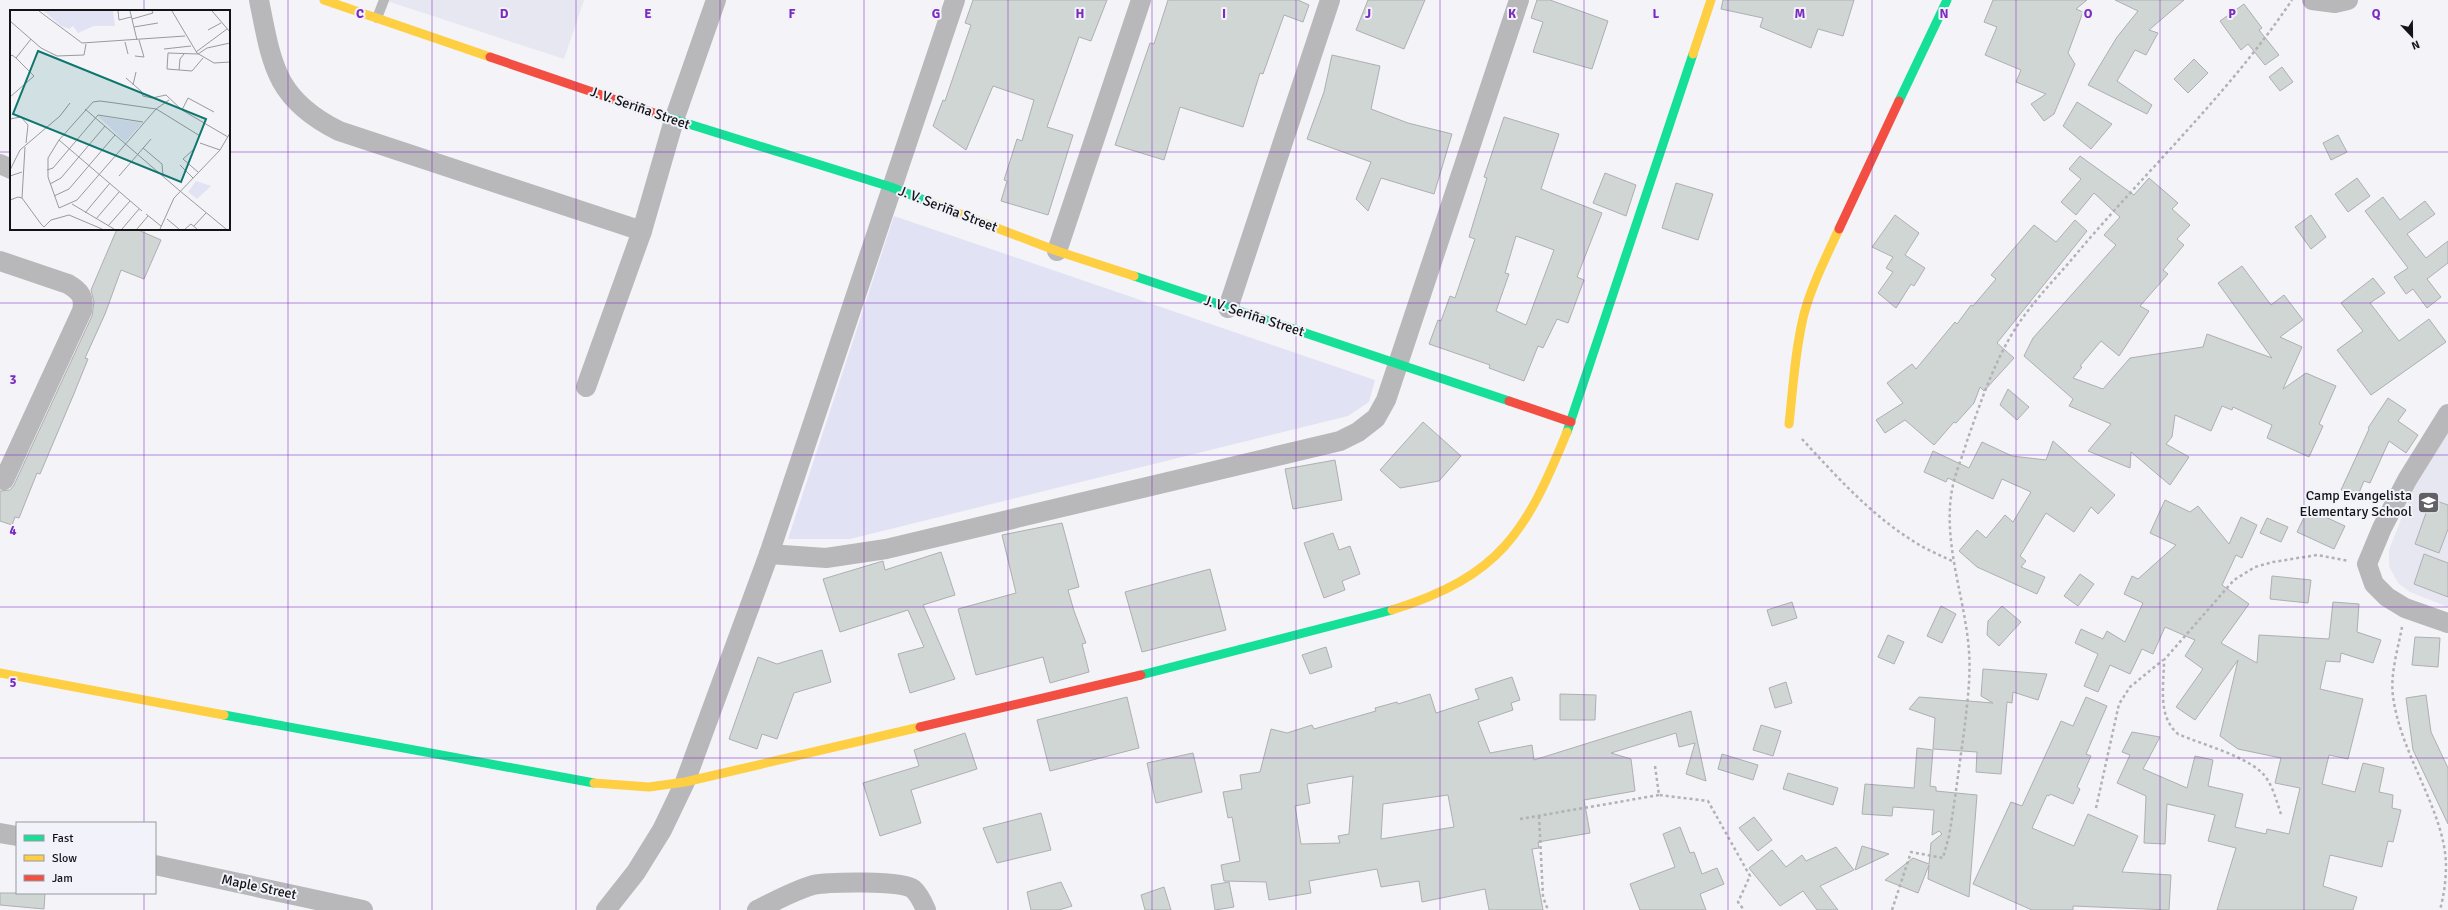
<svg xmlns="http://www.w3.org/2000/svg" width="2448" height="910" font-family="Signika,sans-serif">
	<rect width="100%" height="100%" fill="#f3f3f8"/>
	<!-- built -->
	<g fill="#e7e7f2">
		<polygon points="384,0 584,0 564,59"/>
		<polygon points="2448,431 2448,607 2410,592 2398,583 2389,566 2389,550 2415,484"/>
	</g>
	<!-- green -->
	<polygon fill="#e2e2f5" points="894,216 1375,380 1369,402 1348,416 850,539 788,539"/>
	<!-- building -->
	<g fill="#cfd6d4" stroke="#aeafb1" fill-rule="evenodd">
		<polygon points="973,0 1107,0 1091,41 1079,37 1047,127 1073,135 1048,215 1001,201 1007,181 1004,180 1017,139 1022,141 1034,100 993,86 966,150 933,126 943,100 945,101 971,25 965,23"/>
		<polygon points="1168,0 1298,0 1309,5 1303,22 1284,15 1263,74 1260,73 1243,127 1180,107 1164,160 1115,145 1150,43 1154,44"/>
		<polygon points="1368,0 1425,0 1404,49 1356,30"/>
		<polygon points="1537,0 1550,0 1608,21 1592,69 1533,52 1543,22 1531,18"/>
		<polygon points="1723,0 1854,0 1843,36 1818,29 1811,48 1760,27 1763,18 1721,9"/>
		<polygon points="1993,0 2087,0 2076,9 2083,12 2068,53 2075,64 2054,114 2044,121 2031,104 2046,94 2016,82 2021,70 1985,55 1997,27 1984,22"/>
		<polygon points="2115,0 2184,0 2149,30 2158,33 2146,55 2135,50 2117,81 2152,105 2147,114 2088,85 2117,37 2138,11"/>
		<polygon points="2244,4 2262,28 2259,30 2279,55 2265,65 2248,44 2241,50 2220,21"/>
		<polygon points="1332,55 1380,66 1371,109 1408,123 1452,134 1434,194 1381,178 1368,211 1356,199 1371,162 1307,139 1324,92"/>
		<polygon points="2194,59 2208,73 2188,93 2174,79"/>
		<polygon points="2282,67 2293,82 2280,91 2269,77"/>
		<polygon points="2077,102 2112,124 2091,149 2063,126"/>
		<path d="M1504,117L1559,134L1541,189L1602,213L1577,277L1584,280L1568,323L1557,319L1543,348L1538,346L1524,381L1489,368L1490,365L1429,344L1438,320L1441,321L1450,296L1455,298L1475,239L1469,237L1487,178L1484,177ZM1516,236L1554,250L1526,325L1496,311L1509,274L1505,273Z"/>
		<polygon points="2338,135 2347,152 2331,160 2323,143"/>
		<polygon points="2080,156 2134,195 2149,178 2178,203 2172,209 2190,225 2177,239 2184,245 2163,270 2168,274 2140,306 2149,311 2119,356 2101,341 2080,366 2082,367 2073,378 2103,389 2130,358 2203,347 2207,334 2272,358 2218,283 2242,266 2271,305 2284,295 2303,320 2280,337 2302,347 2283,389 2306,373 2336,386 2319,424 2323,426 2309,457 2267,438 2272,425 2233,407 2232,410 2222,406 2211,431 2175,415 2172,437 2166,444 2189,457 2170,485 2131,452 2130,468 2088,451 2111,424 2069,406 2073,399 2024,356 2033,338 2116,245 2104,235 2120,217 2094,193 2076,215 2061,202 2081,179 2069,169"/>
		<polygon points="1605,173 1636,185 1626,216 1593,203"/>
		<polygon points="2357,178 2370,196 2348,212 2335,194"/>
		<polygon points="1676,183 1713,194 1698,240 1662,228"/>
		<polygon points="2383,197 2400,220 2425,201 2435,214 2407,234 2426,258 2448,241 2448,263 2427,279 2441,297 2427,308 2413,289 2406,294 2394,277 2408,268 2365,211"/>
		<polygon points="1895,215 1919,233 1905,255 1925,268 1914,286 1911,284 1896,308 1878,293 1893,272 1886,268 1893,257 1872,247"/>
		<polygon points="2311,215 2326,237 2311,249 2295,227"/>
		<polygon points="2075,220 2087,231 1997,343 2014,358 1984,391 1980,387 1974,403 1956,423 1954,422 1934,445 1905,420 1885,433 1876,420 1903,403 1887,383 1912,364 1916,369 1955,322 1957,324 1971,305 1973,306 1996,279 1991,275 2034,225 2056,242"/>
		<polygon points="117,229 136,229 161,240 144,279 121,270 105,314 85,358 88,359 73,396 40,474 37,473 19,518 15,517 12,525 0,521 0,491 10,490 14,485 92,316 94,302 91,290"/>
		<polygon points="2373,278 2385,293 2370,303 2399,341 2429,319 2446,342 2371,395 2337,350 2363,331 2341,303"/>
		<polygon points="2008,389 2029,407 2017,420 2000,405"/>
		<polygon points="2388,398 2406,410 2398,421 2418,435 2406,453 2389,441 2370,483 2364,481 2357,497 2341,490 2369,429 2368,428"/>
		<polygon points="1423,422 1461,456 1439,481 1400,488 1380,470"/>
		<polygon points="2053,441 2115,495 2098,514 2091,507 2074,532 2046,513 2020,556 2026,561 2021,567 2045,577 2037,594 1977,567 1959,551 1977,530 1986,538 2005,515 2013,522 2031,492 2002,479 1993,499 1948,478 1946,482 1924,472 1933,451 1969,468 1982,442 2012,456 2046,460"/>
		<polygon points="1335,460 1342,500 1293,509 1285,469"/>
		<polygon points="2431,499 2448,505 2448,529 2439,553 2415,544"/>
		<polygon points="2165,500 2190,512 2198,506 2229,544 2241,517 2257,525 2242,558 2236,555 2222,585 2249,604 2221,643 2257,663 2259,635 2329,639 2333,602 2359,604 2357,632 2381,640 2373,663 2341,653 2340,662 2326,661 2320,689 2363,699 2348,759 2329,755 2322,784 2355,792 2363,763 2384,768 2379,792 2393,795 2392,808 2401,810 2393,842 2388,841 2382,867 2330,855 2323,886 2357,897 2353,910 2217,910 2236,848 2208,841 2215,815 2167,804 2165,844 2144,843 2146,796 2117,783 2130,755 2122,752 2132,732 2160,737 2143,769 2187,788 2195,756 2213,760 2208,786 2243,794 2235,827 2266,834 2267,829 2289,834 2300,788 2275,783 2281,758 2238,749 2220,736 2238,660 2195,720 2176,707 2203,669 2185,656 2195,640 2165,627 2153,654 2142,649 2130,674 2110,665 2098,692 2084,686 2098,654 2075,643 2081,629 2103,639 2107,631 2125,642 2143,603 2124,594 2132,576 2138,579 2176,545 2150,533"/>
		<polygon points="2308,509 2345,526 2334,549 2297,532"/>
		<polygon points="2267,518 2288,527 2281,542 2260,533"/>
		<polygon points="1062,523 1079,587 1068,590 1074,611 1086,643 1082,644 1089,672 1050,683 1043,657 976,675 958,609 1016,593 1002,535"/>
		<polygon points="1333,533 1339,550 1350,546 1360,574 1342,581 1345,590 1324,598 1304,543"/>
		<polygon points="941,552 955,595 923,605 955,679 910,693 898,654 924,647 908,610 840,632 823,579 883,561 885,570"/>
		<polygon points="2424,554 2448,563 2448,597 2414,584"/>
		<polygon points="1210,569 1226,630 1142,652 1125,592"/>
		<polygon points="2080,574 2094,584 2078,606 2064,596"/>
		<polygon points="2272,576 2311,580 2308,603 2270,599"/>
		<polygon points="1792,602 1797,618 1772,626 1767,610"/>
		<polygon points="1941,606 1956,614 1942,643 1927,636"/>
		<polygon points="2002,606 2021,622 1999,646 1987,635 1988,621"/>
		<polygon points="1888,635 1904,642 1894,664 1878,657"/>
		<polygon points="2415,637 2440,638 2438,667 2412,665"/>
		<polygon points="1326,647 1332,667 1310,674 1302,655"/>
		<polygon points="822,650 831,682 794,693 777,739 762,734 757,749 729,739 758,657 777,664"/>
		<polygon points="1983,669 2047,674 2038,700 2013,692 2012,703 2007,702 2001,774 1976,772 1977,752 1933,749 1935,718 1909,709 1919,697 1993,703 1981,696"/>
		<path d="M1512,677L1520,700L1511,703L1513,710L1478,722L1490,753L1532,745L1534,760L1691,711L1706,781L1686,774L1695,743L1679,747L1676,733L1611,753L1631,759L1635,791L1584,800L1590,833L1538,842L1539,848L1532,849L1543,910H1489L1485,889L1422,902L1419,881L1381,887L1377,869L1309,881L1311,893L1269,900L1266,882L1224,881L1221,865L1240,861L1232,817L1228,818L1223,792L1242,789L1240,775L1260,772L1271,729L1287,733L1312,725L1314,729L1376,711L1375,708L1397,702L1398,704L1430,694L1436,713L1479,699L1475,689ZM1353,776L1349,834L1338,836L1340,843L1301,844L1295,806L1310,803L1307,784ZM1448,795L1454,827L1381,839L1383,804Z"/>
		<polygon points="1786,682 1792,703 1775,708 1769,688"/>
		<polygon points="1560,694 1596,695 1595,720 1560,720"/>
		<polygon points="2426,695 2431,732 2448,768 2448,824 2413,750 2406,698"/>
		<polygon points="1127,697 1139,748 1050,771 1037,720"/>
		<polygon points="2086,697 2107,706 2086,754 2091,756 2077,787 2080,789 2073,804 2050,794 2049,796 2047,795 2032,828 2074,846 2088,814 2138,836 2122,872 2171,875 2169,910 2073,906 2073,910 2032,910 1973,884 2011,802 2022,806 2061,721 2073,726"/>
		<polygon points="1761,725 1781,731 1773,756 1753,750"/>
		<polygon points="965,733 977,769 911,790 921,823 880,836 863,783 919,766 914,750"/>
		<polygon points="1917,748 1933,750 1930,786 1936,787 1936,791 1977,795 1969,897 1928,879 1929,865 1918,893 1885,880 1913,858 1929,864 1931,843 1942,834 1939,831 1932,835 1934,810 1893,807 1892,816 1862,814 1865,784 1914,788"/>
		<polygon points="1193,753 1202,792 1156,803 1147,763"/>
		<polygon points="1722,754 1758,765 1753,780 1718,769"/>
		<polygon points="1788,773 1838,788 1833,805 1783,789"/>
		<polygon points="1041,813 1051,850 997,863 983,828"/>
		<polygon points="1754,817 1772,840 1758,851 1739,828"/>
		<polygon points="1680,827 1690,853 1694,852 1702,874 1717,868 1724,884 1700,894 1706,910 1640,910 1630,884 1675,867 1663,834"/>
		<polygon points="1862,846 1889,854 1855,870"/>
		<polygon points="1836,847 1854,870 1820,886 1838,910 1817,910 1803,891 1780,906 1749,868 1772,850 1786,867 1802,855 1806,861"/>
		<polygon points="1061,882 1072,906 1059,910 1031,910 1027,892"/>
		<polygon points="1229,882 1234,907 1215,910 1211,885"/>
		<polygon points="1164,887 1171,910 1145,910 1141,895"/>
		<polygon points="0,893 45,893 44,909 0,905"/>
	</g>
	<g fill="none" stroke-linecap="round" stroke-linejoin="round">
		<!-- path -->
		<g stroke="#b2b2b5" stroke-width="2.5" stroke-dasharray="3 3" stroke-linecap="butt">
			<path d="M1802,439C1836,476 1870,514 1913,541C1925,549 1940,555 1954,562"/>
			<path d="M2402,627C2398,649 2390,674 2393,696C2400,754 2445,811 2446,865C2446,880 2444,895 2440,910"/>
			<polyline points="1655,766 1659,795 1708,801 1750,876 1738,902 1744,910"/>
			<polyline points="2096,808 2119,704 2130,687 2163,660"/>
			<path d="M2281,814C2276,800 2272,781 2260,771C2240,754 2203,745 2178,734C2157,716 2164,686 2164,660L2234,580L2255,567L2273,562L2317,555L2349,561"/>
			<polyline points="1539,816 1543,897 1548,910"/>
			<polyline points="1520,819 1659,795"/>
			<path d="M1892,910L1911,852L1943,858L1949,836C1955,801 1959,767 1964,732C1967,705 1971,678 1969,651C1965,596 1941,540 1953,485C1956,471 1962,458 1966,444C1980,404 1994,361 2017,326C2035,299 2058,276 2078,252C2149,168 2230,92 2292,0"/>
		</g>
		<!-- lane -->
		<polyline stroke="#b8b8bb" stroke-width="10" points="377,18 384,0"/>
		<!-- street -->
		<g stroke="#b8b8bb" stroke-width="20">
			<path d="M259,0C272,65 275,99 339,131L642,231"/>
			<polyline points="2312,0 2335,3 2348,0"/>
			<polyline points="0,164 11,169"/>
			<polyline points="1057,251 1141,0"/>
			<path d="M0,261L68,284C80,291 85,297 82,311L4,480"/>
			<polyline points="1228,308 1330,0"/>
			<polyline points="586,387 642,231 674,120 716,0"/>
			<polyline points="2448,414 2407,480 2382,528 2367,564 2374,584 2387,597 2405,608 2448,623"/>
			<polyline points="769,554 826,558 886,549 1340,441 1358,432 1376,418 1386,400 1519,0"/>
			<polyline points="0,833 17,836"/>
			<polyline points="155,865 363,910"/>
			<polyline points="606,910 636,872 662,830 685,782 769,554 955,0"/>
			<path d="M757,910C775,901 793,891 813,885C828,882 903,880 913,889C919,894 923,903 926,910"/>
		</g>
		<!-- fast -->
		<g stroke="#16e098" stroke-width="9">
			<polyline points="1899,101 1947,0"/>
			<polyline points="660,115 891,187 929,202"/>
			<polyline points="1134,276 1509,401"/>
			<polyline points="1567,432 1693,54"/>
			<polyline points="1141,675 1392,610"/>
			<polyline points="224,715 594,783"/>
		</g>
		<!-- slow -->
		<g stroke="#ffcf43" stroke-width="9">
			<polyline points="324,0 490,57"/>
			<polyline points="1693,54 1711,0"/>
			<polyline points="929,202 1057,251 1134,276"/>
			<path d="M1789,424C1793,388 1795,350 1804,314C1812,285 1826,257 1839,229"/>
			<path d="M1392,610C1501,576 1526,532 1567,432"/>
			<polyline points="0,673 224,715"/>
			<polyline points="594,783 649,787 685,782 920,727"/>
		</g>
		<!-- jam -->
		<g stroke="#f24e42" stroke-width="9">
			<polyline points="490,57 660,115"/>
			<polyline points="1839,229 1899,101"/>
			<polyline points="1509,401 1571,422"/>
			<polyline points="920,727 1141,675"/>
		</g>
	</g>
	<!-- grid -->
	<path fill="none" stroke="#7b2cbf" stroke-width="1" stroke-opacity="0.55" d="M144,0V11M288,0V910M432,0V910M576,0V910M720,0V910M864,0V910M1008,0V910M1152,0V910M1296,0V910M1440,0V910M1584,0V910M1728,0V910M1872,0V910M2016,0V910M2160,0V910M2304,0V910M0,152H11M229,152H2448M144,229V823M0,303H2448M0,455H2448M0,607H2448M0,758H2448M144,893V910"/>
	<!-- icons -->
	<defs>
		<symbol id="school-square" viewBox="-11 -11 22 22"><rect x="-9" y="-9" width="18" height="18" rx="4" fill="#626266" stroke="#f1f2fa"/><path d="M0-5L7-2L0 1L-7-2ZM-4 1L0 2.5L4 1V4Q0 6-4 4Z" fill="#fff"/></symbol>
	</defs>
	<g fill-rule="evenodd">
		<use href="#school-square" x="2416" y="490" width="25" height="25"/>
	</g>
	<g text-anchor="middle" dominant-baseline="central" stroke-width="4" stroke-linejoin="round" paint-order="stroke">
		<!-- street labels -->
		<g font-size="14" fill="#141417" stroke="#f1f2fa">
			<text transform="translate(640 108) rotate(19)">J. V. Seriña Street</text>
			<text transform="translate(948 209) rotate(21)">J. V. Seriña Street</text>
			<text transform="translate(1254 316) rotate(18)">J. V. Seriña Street</text>
			<text transform="translate(259 887) rotate(12)">Maple Street</text>
		</g>
		<!-- poi labels -->
		<g font-size="14" fill="#141417" stroke="#f1f2fa" text-anchor="end">
			<text x="2412" y="495">Camp Evangelista<tspan x="2412" dy="16">Elementary School</tspan></text>
		</g>
	</g>
	<!-- overview -->
	<g transform="translate(10 10)">
		<rect width="220" height="220" fill="#f3f3f8"/>
		<path d="M34,1H103L105,16H84L68,23L63,16L59,19L51,16ZM88,106L132,113L115,132ZM186,171L201,176L187,189L178,182Z" fill="#e2e2f5"/>
		<path fill="none" stroke="#9a9a9e" stroke-width="1" d="M29,1L72,33L175,26M108,1L109,10L121,7M120,1L127,30M162,1L187,43L204,53L220,52M202,1L220,22M122,9L143,3L142,1M0,11L31,38L47,46L74,45L76,34M124,17L148,13M198,20L211,13M115,32L118,44M154,39L181,36M186,42L217,19M125,46L134,47L129,30M0,47L2,45L6,48L24,66L0,87M6,48L21,29M193,48L182,61L157,59L158,43L188,44L197,38L220,33M169,60L170,49L174,44M116,68L131,81L133,86L142,88L156,85L172,100L218,127M123,75L126,62M159,90L146,99L67,190L49,198L38,167V148L49,130L83,92L90,91L105,93L146,99L148,100L190,126M75,99L170,181M172,100L178,88L204,102M0,109L11,107L18,115L16,133M49,130L132,201M190,133L210,140M15,137L12,188L31,214L34,217L41,210L59,205L92,219M133,138L152,154L153,166M184,139L173,149L188,162M170,155L183,168M0,160L10,140L50,106L60,93M37,160L43,158L88,105L133,112M0,166L12,162M109,166L141,129M40,174L51,168L95,116M170,181L216,219M44,186L59,179L105,125M0,190L8,187L12,188M62,194L104,219M75,203L100,173M136,204L151,216M86,209L109,182M157,209L169,219M98,216L120,191M184,216L196,203M112,219L129,199M127,219L138,206M150,219L164,188L210,140L220,123M175,219L181,214L187,219"/>
		<path fill="#0f766e" fill-opacity="0.15" stroke="#0f766e" stroke-width="2" d="M28,41L196,109L171,172L3,104Z"/>
		<rect width="220" height="220" fill="none" stroke="#141417" stroke-width="2"/>
	</g>
	<g font-size="13" text-anchor="middle" font-weight="bold" fill="#7b2cbf" stroke="#f1f2fa" stroke-width="4" stroke-linejoin="round" paint-order="stroke">
		<text x="360" y="18">C</text>
		<text x="504" y="18">D</text>
		<text x="648" y="18">E</text>
		<text x="792" y="18">F</text>
		<text x="936" y="18">G</text>
		<text x="1080" y="18">H</text>
		<text x="1224" y="18">I</text>
		<text x="1368" y="18">J</text>
		<text x="1512" y="18">K</text>
		<text x="1656" y="18">L</text>
		<text x="1800" y="18">M</text>
		<text x="1944" y="18">N</text>
		<text x="2088" y="18">O</text>
		<text x="2232" y="18">P</text>
		<text x="2376" y="18">Q</text>
		<text x="13" y="384">3</text>
		<text x="13" y="535">4</text>
		<text x="13" y="687">5</text>
	</g>
	<!-- legend -->
	<rect x="16" y="822" width="140" height="72" fill="#f1f2fa" stroke="#99999f"/>
	<rect x="24" y="835" width="20" height="6" fill="#16e098" stroke="#99999f"/>
	<text x="52" y="842" font-size="12" fill="#141417">Fast</text>
	<rect x="24" y="855" width="20" height="6" fill="#ffcf43" stroke="#99999f"/>
	<text x="52" y="862" font-size="12" fill="#141417">Slow</text>
	<rect x="24" y="875" width="20" height="6" fill="#f24e42" stroke="#99999f"/>
	<text x="52" y="882" font-size="12" fill="#141417">Jam</text>
	<!-- north arrow -->
	<g transform="translate(2412 36) rotate(158)" stroke="#f1f2fa" stroke-width="3" paint-order="stroke">
	<path d="M0-3L7 15L0 10L-7 15Z" fill="#141417"/>
	<text y="-6" font-size="11" font-weight="bold" text-anchor="middle" fill="#141417">N</text>
	</g>
</svg>
